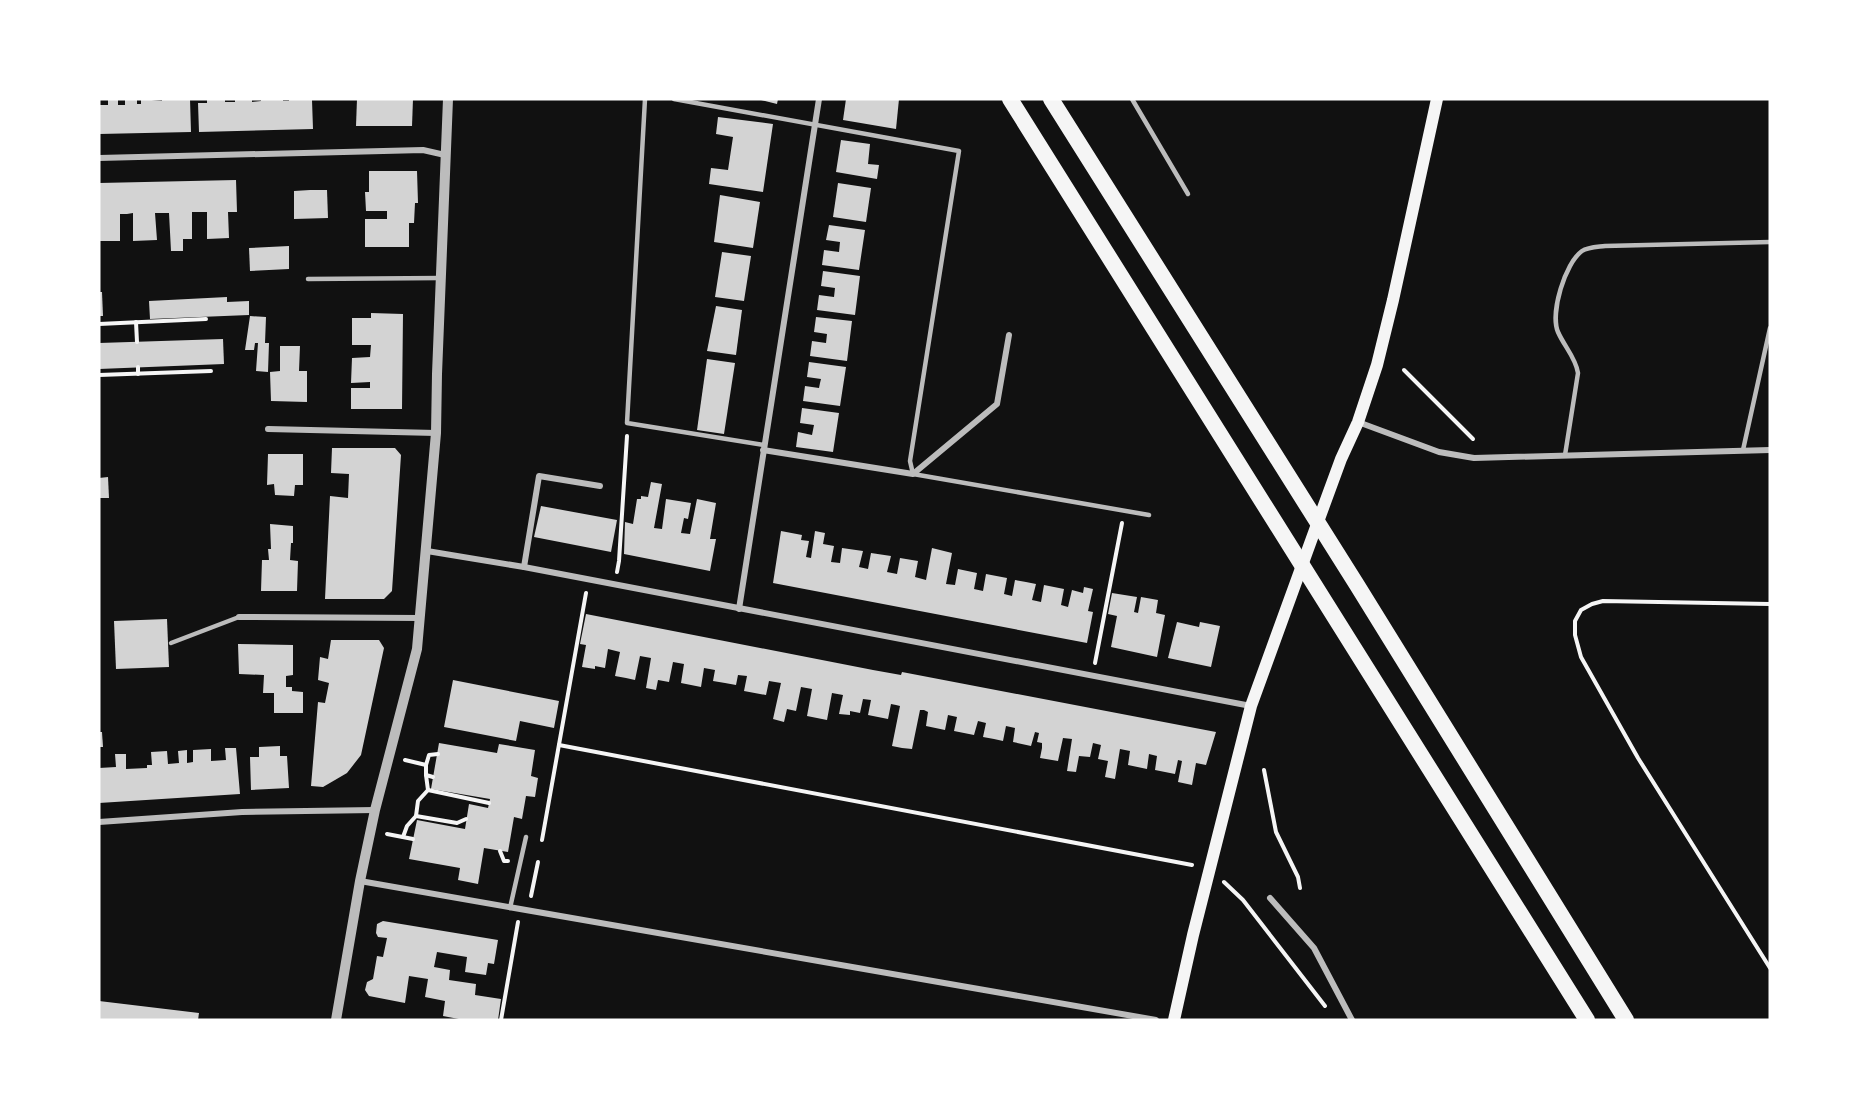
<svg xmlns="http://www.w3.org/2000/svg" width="1869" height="1119" font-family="'PT Sans',sans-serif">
	<rect width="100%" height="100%" fill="#111"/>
	<!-- building -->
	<g fill="#d3d3d3">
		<polygon points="108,99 118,99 118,105 125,105 125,99 137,99 137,104 141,104 141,99 162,101 162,99 190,99 191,132 99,134 99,105 108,105"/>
		<polygon points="207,99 225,99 225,102 235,102 235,99 252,99 252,102 261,101 261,99 283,99 283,101 289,101 289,99 312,100 313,129 199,132 198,103 207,103"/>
		<polygon points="357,99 413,99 412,126 356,126"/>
		<polygon points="757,99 778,99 777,104"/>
		<polygon points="846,99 899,99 896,129 843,120"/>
		<polygon points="718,117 773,124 763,192 709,184 711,168 728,170 733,137 716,134"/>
		<polygon points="841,140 870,144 868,164 879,165 877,179 836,172"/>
		<polygon points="369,171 417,171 418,203 415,203 414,223 409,223 409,247 365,247 365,219 387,219 387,211 366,211 365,192 369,192"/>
		<polygon points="236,180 237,212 228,212 229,238 207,239 207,212 192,212 192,239 183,239 183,251 171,251 169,213 155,213 157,240 133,241 133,213 127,214 120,214 120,241 99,241 99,183"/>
		<polygon points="838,183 871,188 866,222 833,217"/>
		<polygon points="310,190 327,190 328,218 294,219 294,191"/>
		<polygon points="720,195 760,202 753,248 714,242"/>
		<polygon points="829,225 865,230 859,270 822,265 824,250 839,252 840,242 826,240"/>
		<polygon points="289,246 289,269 250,271 249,248"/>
		<polygon points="722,252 751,256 744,301 715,297"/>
		<polygon points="823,271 860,276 855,315 817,310 819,295 834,297 835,288 821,286"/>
		<polygon points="99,292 102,292 103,316 99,316"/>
		<polygon points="227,297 227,302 249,301 249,315 150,319 149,301"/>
		<polygon points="716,306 742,310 736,355 707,351"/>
		<polygon points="371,313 403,314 402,409 351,409 351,388 370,388 370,382 351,383 352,358 370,357 371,345 352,345 352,318 371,318"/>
		<polygon points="250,316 266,317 265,343 269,343 268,372 256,371 258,343 255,343 254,350 245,350"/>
		<polygon points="816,317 852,321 847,361 810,356 812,341 826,343 827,334 814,332"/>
		<polygon points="223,339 224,364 99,369 99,343"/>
		<polygon points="280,346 300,346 299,371 307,371 307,402 271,401 270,372 280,371"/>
		<polygon points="707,359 735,363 724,434 697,430"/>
		<polygon points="809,362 846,367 840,406 803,401 805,386 819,388 820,383 821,379 807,377"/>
		<polygon points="802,408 839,413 833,452 796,447 798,432 812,435 814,425 800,423"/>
		<polygon points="332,448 395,448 401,455 392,591 384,599 325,599 330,496 348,498 349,474 331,473"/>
		<polygon points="268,454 303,454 303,485 295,485 294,496 275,495 274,484 267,485"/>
		<polygon points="108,477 109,498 99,498 99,478"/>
		<polygon points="651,482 662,484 654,528 662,529 666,499 691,503 688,519 684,518 681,533 690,534 697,499 716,503 710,539 716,539 710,571 624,554 625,522 633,524 637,499 641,499 641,496 648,497"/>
		<polygon points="541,506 617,520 611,552 534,537"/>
		<polygon points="270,524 293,526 293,543 291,543 290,560 298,561 297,591 261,591 262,560 269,560 268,549 271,549"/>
		<polygon points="781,531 802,535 801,540 809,541 806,557 811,558 815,531 825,533 823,544 834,546 831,562 840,563 842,548 863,551 859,567 868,569 871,553 891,556 887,572 897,574 900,558 918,561 915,577 926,580 932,548 952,553 946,584 955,585 958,569 977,573 974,589 983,591 986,574 1007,578 1004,594 1012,596 1015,580 1026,582 1036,584 1032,600 1041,602 1044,585 1064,589 1061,605 1068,607 1072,590 1083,593 1084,587 1093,589 1088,611 1093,612 1087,643 773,583"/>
		<polygon points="1112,593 1137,597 1134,612 1138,613 1141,597 1158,600 1156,613 1165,615 1157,657 1111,647 1117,616 1108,614"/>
		<polygon points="586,614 873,670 901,675 902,672 1216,732 1206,765 1196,763 1192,785 1178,782 1182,761 1178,760 1175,774 1155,770 1157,756 1149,754 1147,769 1128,765 1130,751 1120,749 1115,779 1105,777 1108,761 1098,759 1101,745 1093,743 1090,757 1079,756 1076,772 1067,771 1072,739 1063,738 1058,761 1040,758 1042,748 1042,743 1037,742 1039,733 1035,732 1031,746 1013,742 1015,728 1006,726 1003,741 994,739 983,737 986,723 978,721 974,735 954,731 957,717 948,715 945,730 926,726 928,712 924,710 920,710 912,749 902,748 892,746 900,706 896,705 891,704 888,719 868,715 871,700 863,699 860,713 850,711 850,715 839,714 843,695 832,693 827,720 807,716 812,689 801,687 796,711 787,709 784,722 773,719 781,683 769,681 766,695 744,691 747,676 738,675 736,685 725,683 713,681 715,670 704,668 701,687 681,683 684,664 673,662 669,682 658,680 656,690 646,688 651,658 640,656 635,680 626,678 615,676 620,652 608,649 605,668 595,666 595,669 582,667 586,645 580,644"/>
		<polygon points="167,619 169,667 116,669 114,621"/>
		<polygon points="1177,622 1199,627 1200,622 1220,626 1211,667 1168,658"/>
		<polygon points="331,640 379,640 384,648 361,755 347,773 323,787 311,786 318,702 325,703 329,683 318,680 320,657 328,659"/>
		<polygon points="238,644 293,645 293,675 286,676 286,687 292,687 292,691 303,692 303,713 274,713 274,693 263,693 264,675 239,674"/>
		<polygon points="453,680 559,701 554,728 520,721 516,741 444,727"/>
		<polygon points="99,732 102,732 103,747 99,747"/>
		<polygon points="439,743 497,753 499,744 535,750 531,776 538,778 535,797 526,796 522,819 514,817 508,852 484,848 478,884 458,880 460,868 409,859 417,820 465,829 469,804 488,808 490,799 431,789"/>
		<polygon points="280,746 280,756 287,756 289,788 251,790 250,757 259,757 259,747"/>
		<polygon points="225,748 236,748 240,794 99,803 99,768 116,767 115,754 126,754 126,769 147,768 147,765 152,765 151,752 167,751 168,764 179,763 178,751 187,750 187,763 193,762 193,750 211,749 211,761 226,760"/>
		<polygon points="383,921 498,940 494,964 488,963 486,975 465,972 467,957 437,952 434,967 450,970 449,980 476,984 475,995 501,999 498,1020 464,1020 443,1016 445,1001 425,997 428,979 409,976 405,1003 369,996 365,990 367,982 373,979 377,956 383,957 387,938 378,937 376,933 377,924"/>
		<polygon points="99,1001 199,1013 198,1020 99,1020"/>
	</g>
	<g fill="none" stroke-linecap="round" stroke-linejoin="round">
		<!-- path -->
		<g stroke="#f5f5f5" stroke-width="4">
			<polyline points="136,322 137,342"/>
			<polyline points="99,324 206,319"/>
			<polyline points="138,367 138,374"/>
			<polyline points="1404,370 1473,439"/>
			<polyline points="99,375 211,371"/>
			<polyline points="617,572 619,561 627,436"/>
			<polyline points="1770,604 1603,601 1592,604 1581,610 1575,621 1575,635 1581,657 1638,758 1770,968"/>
			<polyline points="1095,663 1122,523"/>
			<polyline points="559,745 1192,865"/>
			<polyline points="405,760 426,765 426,775 433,777"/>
			<polyline points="426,765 429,755 438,754"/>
			<polyline points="1264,770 1276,832 1298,877 1300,888"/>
			<polyline points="428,790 489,803"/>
			<polyline points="416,816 457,823 466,819"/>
			<polyline points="387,834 413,839"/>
			<polyline points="403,837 407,826 416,816 418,801 428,790 426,775"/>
			<polyline points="542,840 586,593"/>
			<polyline points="500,851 504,861 508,861"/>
			<polyline points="1224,882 1243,900 1325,1006"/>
			<polyline points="531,896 538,862"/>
			<polyline points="501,1020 518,922"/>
		</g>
		<!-- service -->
		<g stroke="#bcbcbc" stroke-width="4.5">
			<polyline points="645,99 627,423 764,445"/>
			<polyline points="674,99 959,151 910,461 913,474 1149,515"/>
			<polyline points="1132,99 1188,194"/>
			<polyline points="308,279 441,278"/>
			<polyline points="1743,450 1770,328"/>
			<path d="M1565,455L1578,373C1576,358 1564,346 1558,332C1550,313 1565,263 1582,251C1588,247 1598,247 1605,246L1770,242"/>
			<polyline points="171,643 239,617"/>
			<polyline points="510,908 526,837"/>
		</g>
		<!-- minor -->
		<g stroke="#bcbcbc" stroke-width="6">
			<polyline points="99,158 423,150 445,155"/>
			<polyline points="1358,422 1439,452 1474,458 1770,450"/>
			<polyline points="268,429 436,433"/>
			<polyline points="763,450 913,474 997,404 1009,335"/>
			<polyline points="427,551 524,567 1251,706"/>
			<polyline points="524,567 539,476 600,486"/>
			<polyline points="739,609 819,99"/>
			<polyline points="239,617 420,618"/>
			<polyline points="99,822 242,812 375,810"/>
			<polyline points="360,881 1156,1020"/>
			<polyline points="1270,898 1314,948 1352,1020"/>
		</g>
		<!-- tertiary -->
		<polyline stroke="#bcbcbc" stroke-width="10" points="336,1020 360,881 375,810 417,649 436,433 437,374 448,99"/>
		<!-- secondary -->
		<polyline stroke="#f5f5f5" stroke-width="12" points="1174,1020 1193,935 1251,706 1312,538 1341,459 1358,422 1377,365 1393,300 1437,99"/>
		<!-- trunk -->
		<g stroke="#f5f5f5" stroke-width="16">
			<polyline points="1010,99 1587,1020"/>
			<polyline points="1051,99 1357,585 1626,1020"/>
		</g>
	</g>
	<!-- border -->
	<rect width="1869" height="1119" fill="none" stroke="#ffffff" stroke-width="201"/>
</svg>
